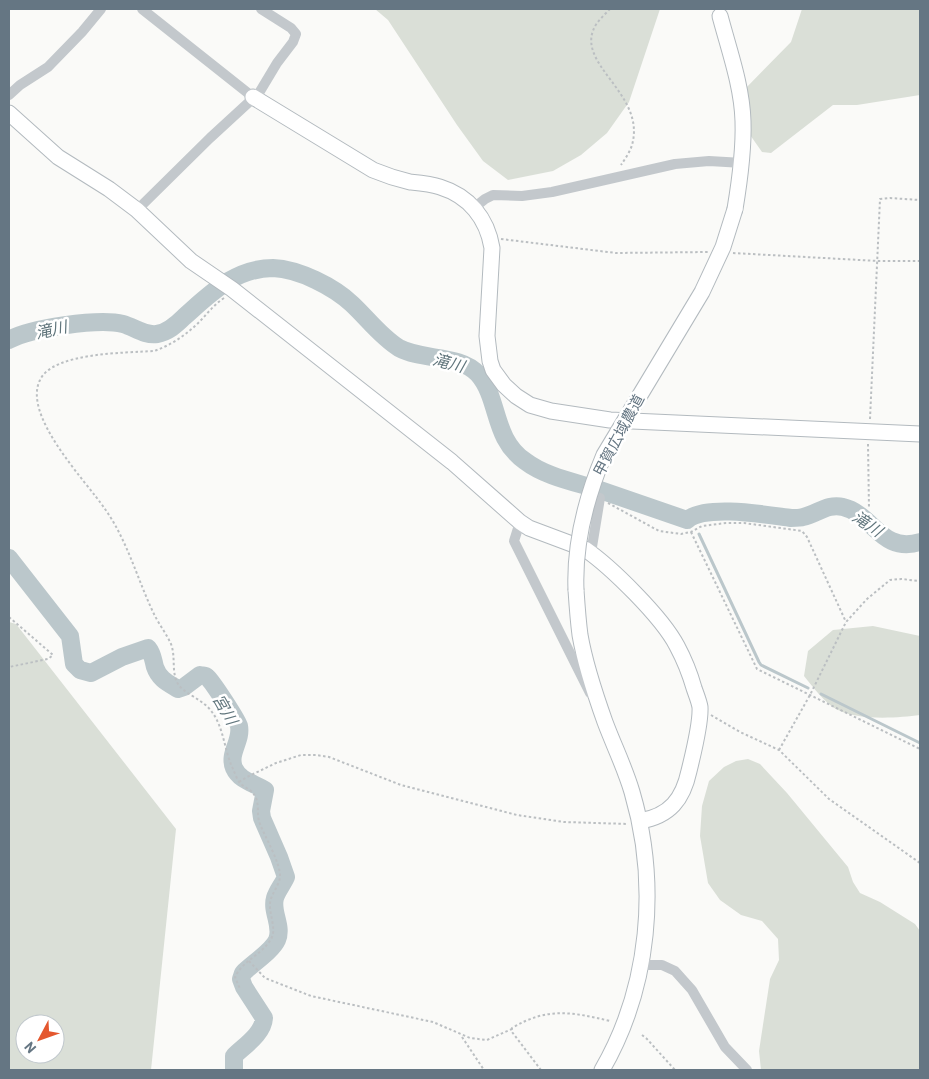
<svg xmlns="http://www.w3.org/2000/svg" width="929" height="1079" font-family="Barlow,'Noto Sans JP',sans-serif">
	<rect width="100%" height="100%" fill="#fafaf8"/>
	<!-- green -->
	<g fill="#dadfd7" fill-rule="evenodd">
		<polygon points="375,9 660,9 629,102 607,133 581,155 553,171 508,180 483,161 457,125 388,20"/>
		<polygon points="802,9 920,9 920,95 857,105 833,105 771,153 762,152 741,122 743,91 791,42"/>
		<path d="M9,622L16,624L176,829L151,1070H9ZM25,1024H55V1054H25Z"/>
		<path d="M873,626L920,636V715C897,718 858,721 836,709C825,703 812,686 804,676L808,651L833,630Z"/>
		<polygon points="748,759 760,764 787,793 848,867 853,882 860,893 880,902 915,924 920,931 920,1070 761,1070 759,1051 770,979 779,960 778,939 762,921 741,915 720,900 708,883 700,836 702,806 709,781 724,767 736,761"/>
	</g>
	<g fill="none" stroke-linecap="round" stroke-linejoin="round">
		<!-- stream -->
		<g stroke="#bbc7cb" stroke-width="3">
			<polyline points="699,534 759,662 761,665 808,688"/>
			<polyline points="821,694 920,743"/>
		</g>
		<!-- river -->
		<g stroke="#bbc7cb" stroke-width="18">
			<path d="M9,340C30,328 99,318 123,324C134,327 145,336 157,334C168,332 176,325 184,317C210,294 235,268 273,268C299,269 334,287 352,304C368,319 381,337 399,348C423,361 460,354 478,374C500,399 492,438 525,461C546,477 575,482 600,490C629,500 658,510 687,520C706,504 767,515 791,518C795,518 800,518 803,517C817,514 828,503 843,507C873,514 881,554 920,542"/>
			<path d="M9,558L70,636L74,664L80,670L91,673L122,657L148,648C153,654 153,660 155,667C159,679 168,683 178,689L184,687L200,675C203,676 205,675 207,677C212,681 238,721 239,726C242,741 228,753 234,768C240,781 254,783 265,790L261,811L262,818L279,857L286,877C283,884 277,891 275,898C271,912 283,926 277,940C272,951 252,964 243,973L241,979L244,987L264,1018C263,1034 244,1046 234,1056V1070"/>
		</g>
		<defs>
			<g id="secondary">
				<path d="M720,16C729,50 742,86 743,121C744,151 740,179 735,209"/>
				<path d="M253,97L373,170C385,175 397,179 410,182C420,183 431,184 440,187C469,196 487,218 492,248L487,336L490,361L493,370L504,385L516,396L530,405L551,411L610,420L920,434"/>
				<path d="M9,113L58,157L109,189L137,210L191,261L232,289L452,462L520,522L529,528L585,549C611,567 662,617 677,646C684,659 690,674 694,688C696,694 699,701 700,707C701,724 693,754 689,771C683,799 670,816 640,821"/>
				<path d="M576,590C577,605 578,620 580,635C585,664 595,694 605,722C614,746 625,768 632,792C659,884 650,987 602,1070"/>
			</g>
		</defs>
		<!-- secondary casing -->
		<use href="#secondary" stroke="#b3babf" stroke-width="17"/>
		<!-- path -->
		<g stroke="#bbbfc2" stroke-width="2" stroke-dasharray="2.5 2.5" stroke-linecap="butt">
			<path d="M610,9C606,13 601,18 597,23C570,63 647,92 632,145C630,152 625,159 621,165"/>
			<polyline points="501,239 616,253 708,252"/>
			<polyline points="733,253 878,261 920,261"/>
			<path d="M224,298C212,306 205,317 195,326C183,337 169,346 154,351C126,353 53,352 40,380C22,416 86,481 105,509C127,540 137,578 153,612C158,623 166,633 171,644C176,657 171,672 178,684C183,693 204,700 212,712C224,728 224,750 233,769C235,773 237,780 240,783C245,788 252,790 255,796C260,804 256,815 260,824C265,837 281,864 280,877C279,886 271,894 270,903C269,915 277,929 271,939C262,955 243,960 235,977L240,989"/>
			<polyline points="870,419 880,199 890,198 920,200"/>
			<polyline points="868,444 869,509"/>
			<polyline points="608,503 659,531 674,533 681,534 691,532 702,526 726,523 744,523 802,531 807,537 846,622"/>
			<polyline points="691,532 757,669 920,749"/>
			<polyline points="9,617 53,655 48,659 9,667"/>
			<polyline points="711,715 740,732 779,750 829,799 920,863"/>
			<polyline points="779,750 810,695 846,622 867,599 890,580 901,579 920,581"/>
			<polyline points="239,782 247,777 276,763 301,755 316,755 329,757 401,785 517,815 564,822 628,824"/>
			<polyline points="249,961 265,978 311,996 433,1022 470,1038 487,1040 512,1029"/>
			<polyline points="642,1035 647,1039 675,1070"/>
			<polyline points="462,1037 484,1070"/>
			<path d="M541,1070L512,1032V1028C547,1007 572,1012 610,1021"/>
		</g>
		<!-- street -->
		<g stroke="#c3c8cc" stroke-width="10">
			<polyline points="142,9 253,97"/>
			<polyline points="9,95 20,85 48,67 82,32 101,9"/>
			<polyline points="475,207 485,199 493,195 522,196 552,192 675,164 709,161 743,163"/>
			<polyline points="137,210 210,138 259,93 277,63 293,42 296,34 291,28 261,9"/>
			<polyline points="520,522 514,541 590,693"/>
			<polyline points="591,553 600,498"/>
			<polyline points="641,965 662,965 675,971 692,990 725,1047 747,1070"/>
		</g>
		<!-- secondary -->
		<use href="#secondary" stroke="#fff" stroke-width="15"/>
		<defs>
			<path id="secondary-bridge" d="M576,590C574,542 586,498 604,455L702,292L723,247L735,209"/>
		</defs>
		<!-- secondary-bridge casing -->
		<use href="#secondary-bridge" stroke="#b3babf" stroke-width="17" stroke-linecap="butt"/>
		<!-- secondary-bridge -->
		<use href="#secondary-bridge" stroke="#fff" stroke-width="15"/>
	</g>
	<g text-anchor="middle" dominant-baseline="central" stroke-width="5" stroke-linejoin="round" paint-order="stroke">
		<!-- street labels -->
		<g font-size="15" fill="#657683" stroke="#fff">
			<text transform="translate(618 435) rotate(-62)">甲賀広域農道</text>
		</g>
		<!-- water labels -->
		<g font-size="16" font-style="italic" fill="#60757c" stroke="#fff">
			<text transform="translate(51 329) rotate(-12)">滝川</text>
			<text transform="translate(449 362) rotate(15)">滝川</text>
			<text transform="translate(868 523) rotate(34)">滝川</text>
			<text transform="translate(226 709) rotate(60)">宮川</text>
		</g>
	</g>
	<!-- border -->
	<rect width="929" height="1079" fill="none" stroke="#657683" stroke-width="20"/>
	<!-- north arrow -->
	<g transform="translate(40 1039) rotate(229)"><circle r="24" fill="#ffffff" stroke="#c1c8cd"/>
	<path d="M0-4L9 19L0 12L-9 19Z" fill="#e4572e"/>
	<text y="-8" font-size="14" font-weight="bold" text-anchor="middle" fill="#657683">N</text>
	</g>
</svg>
